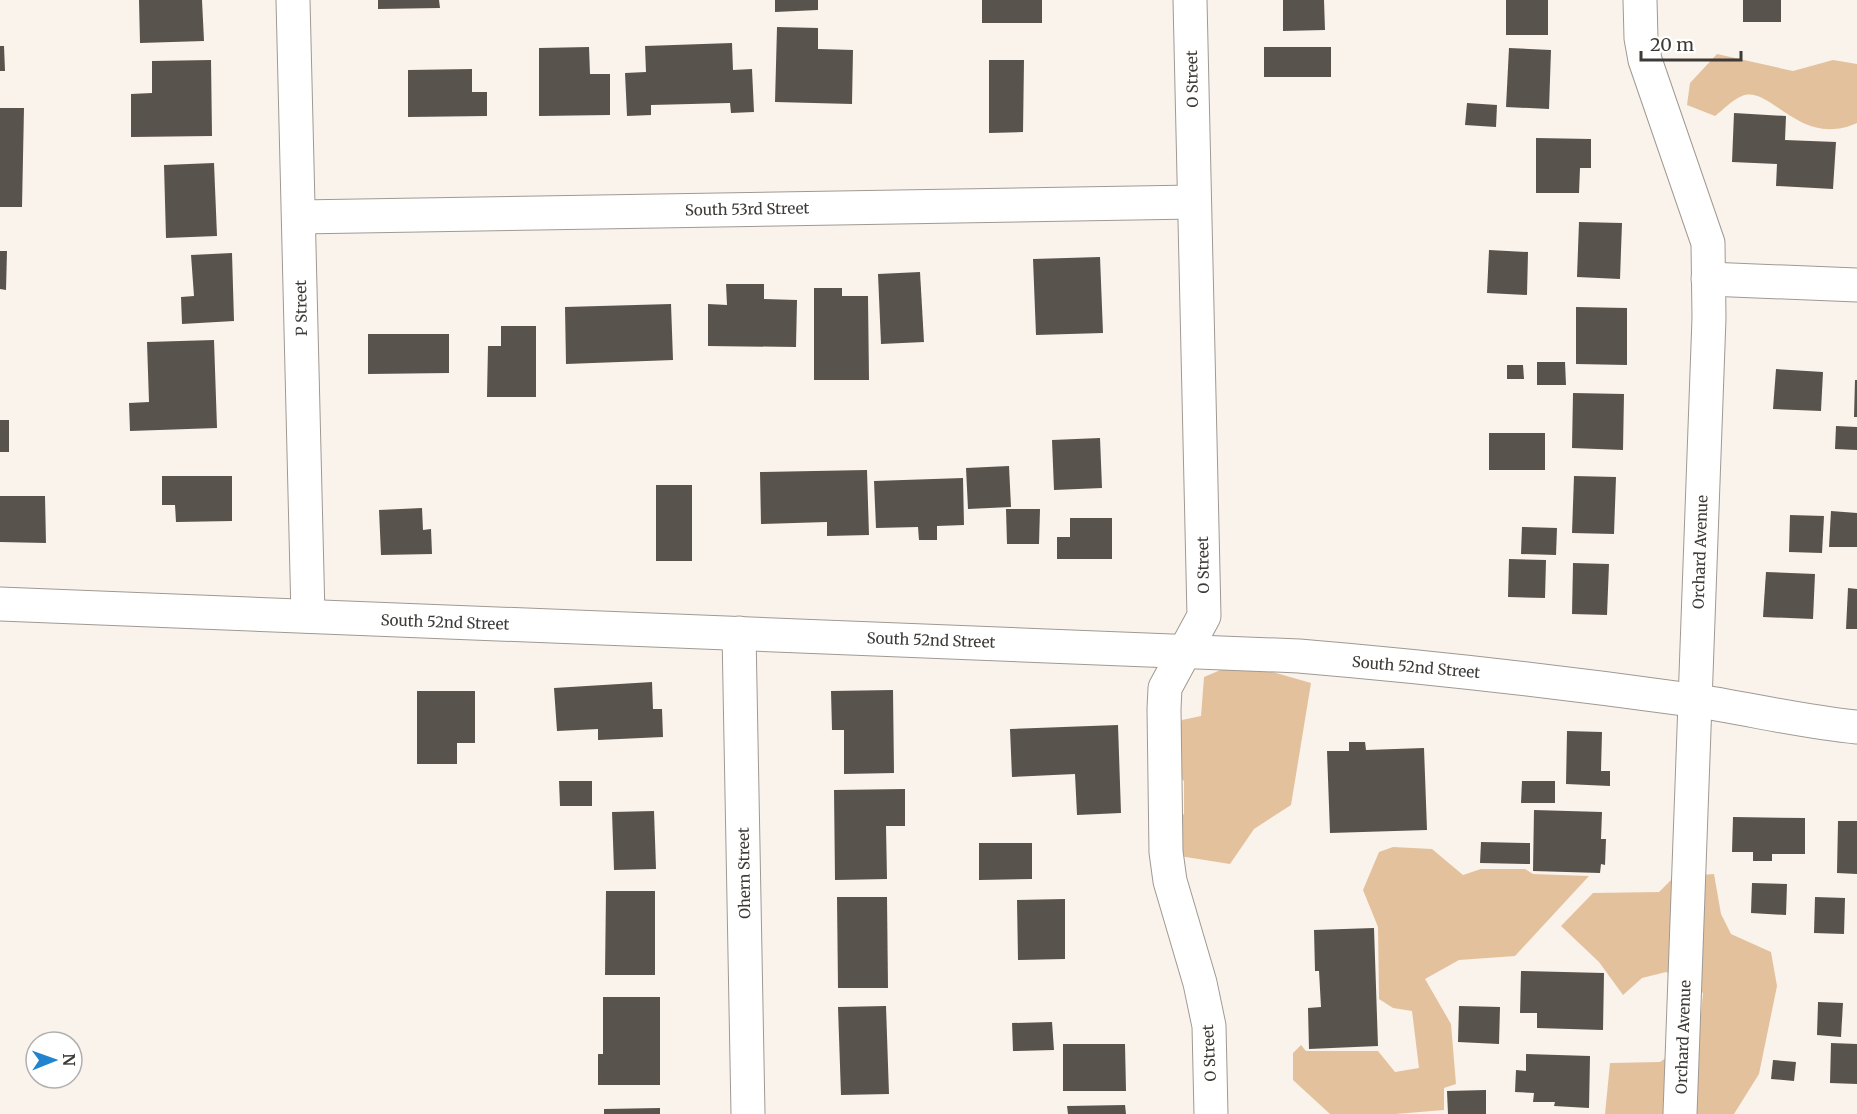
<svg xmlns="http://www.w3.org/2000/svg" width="1857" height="1114" font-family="Merriweather,serif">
	<rect width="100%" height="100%" fill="#faf3eb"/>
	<!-- green -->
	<g fill="#e4c19d">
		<path d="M1717,54L1793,71L1833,60L1857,64V123C1800,149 1770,84 1742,96C1732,100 1723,110 1715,116L1687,105L1690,83Z"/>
		<polygon points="1223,669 1266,670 1311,683 1291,805 1254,829 1230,864 1173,855 1169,824 1184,814 1184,781 1172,770 1170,746 1182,720 1201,716 1204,677"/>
		<polygon points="1393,847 1432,849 1463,875 1481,869 1525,869 1533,874 1589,876 1515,956 1459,960 1425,979 1451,1024 1456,1084 1444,1088 1444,1110 1396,1114 1330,1114 1293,1080 1293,1053 1301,1045 1306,1051 1378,1051 1395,1072 1419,1068 1412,1011 1393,1008 1379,999 1378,927 1363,890 1379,852"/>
		<polygon points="1714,874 1721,914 1731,934 1771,952 1777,986 1759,1074 1734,1114 1605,1114 1610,1063 1660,1062 1699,1035 1703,993 1666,972 1642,978 1623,995 1599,962 1561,926 1593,893 1659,892 1674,877"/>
	</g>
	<!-- building -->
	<g fill="#59534d">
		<polygon points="139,0 202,0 204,41 140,43"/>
		<polygon points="378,0 439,0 440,8 378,9"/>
		<polygon points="775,0 818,0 818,10 775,12"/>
		<rect x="982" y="0" width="60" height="23"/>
		<polygon points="1283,0 1324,0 1325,30 1283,31"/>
		<rect x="1506" y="0" width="42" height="35"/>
		<rect x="1743" y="0" width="38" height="22"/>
		<polygon points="777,27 818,28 818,49 853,50 852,104 775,102"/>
		<polygon points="732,43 733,70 752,69 754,112 731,113 730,103 651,105 651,115 627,116 625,73 646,72 645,46"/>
		<polygon points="0,46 4,46 5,71 0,71"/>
		<polygon points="589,47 590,74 610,74 610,115 539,116 539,48"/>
		<rect x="1264" y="47" width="67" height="30"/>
		<polygon points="1509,48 1551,50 1549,109 1506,107"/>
		<polygon points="211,60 212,136 131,137 131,94 152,93 152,61"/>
		<polygon points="989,60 1024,60 1023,132 989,133"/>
		<polygon points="472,69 472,92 487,92 487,116 408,117 408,70"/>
		<polygon points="1467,103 1497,105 1496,127 1465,125"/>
		<polygon points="0,108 24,108 22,207 0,207"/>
		<polygon points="1734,113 1786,116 1785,140 1836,142 1833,189 1776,186 1777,164 1732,162"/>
		<polygon points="1536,138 1591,139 1591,168 1580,168 1579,193 1536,193"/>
		<polygon points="214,163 217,236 166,238 164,165"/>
		<polygon points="1579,222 1622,223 1620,279 1577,277"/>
		<polygon points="1489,250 1528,252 1527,295 1487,293"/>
		<polygon points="0,251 7,251 6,290 0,289"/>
		<polygon points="232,253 234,321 182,324 181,297 194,296 191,255"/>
		<polygon points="1100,257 1103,333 1036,335 1033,259"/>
		<polygon points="920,272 924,342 881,344 878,274"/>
		<polygon points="726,284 764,284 764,299 797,300 796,347 708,346 708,304 727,305"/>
		<polygon points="814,288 842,288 842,296 868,296 869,380 814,380"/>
		<polygon points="671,304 673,360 566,364 565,307"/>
		<polygon points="1576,307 1627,308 1627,365 1576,364"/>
		<polygon points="501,326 536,326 536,397 487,397 488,346 501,346"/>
		<polygon points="368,334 449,334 449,373 368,374"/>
		<polygon points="214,340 217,428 130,431 129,403 149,402 147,342"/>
		<polygon points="1537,362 1565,362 1566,385 1537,385"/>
		<polygon points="1507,365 1523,365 1524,379 1507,379"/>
		<polygon points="1776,369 1823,372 1821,411 1773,409"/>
		<polygon points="1855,380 1857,380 1857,417 1854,417"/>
		<polygon points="1573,393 1624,394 1623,450 1572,448"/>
		<rect x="0" y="420" width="9" height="32"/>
		<polygon points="1836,426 1857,427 1857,450 1835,449"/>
		<rect x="1489" y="433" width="56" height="37"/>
		<polygon points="1100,438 1102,488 1054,490 1052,440"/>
		<polygon points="1009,466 1011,507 968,509 966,468"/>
		<polygon points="867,470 869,535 827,536 827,522 761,524 760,472"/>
		<polygon points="162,476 232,476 232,521 176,522 175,505 162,505"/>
		<polygon points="1574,476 1616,477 1614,534 1572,533"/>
		<polygon points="963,478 964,525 937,526 937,540 919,540 918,527 876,528 874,481"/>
		<rect x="656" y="485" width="36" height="76"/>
		<polygon points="0,496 45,496 46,543 0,542"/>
		<polygon points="422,508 423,530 431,529 432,554 381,555 379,510"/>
		<polygon points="1006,509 1040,509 1039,544 1007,544"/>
		<polygon points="1831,511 1857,513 1857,547 1829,547"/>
		<polygon points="1790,515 1824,516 1822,553 1789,552"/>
		<polygon points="1070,518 1112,518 1112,559 1057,559 1057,537 1070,537"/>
		<polygon points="1522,527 1557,528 1556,555 1521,554"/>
		<polygon points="1509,559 1546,560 1545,598 1508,597"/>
		<polygon points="1573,563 1609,564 1607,615 1572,614"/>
		<polygon points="1766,572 1815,574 1813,619 1763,617"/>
		<polygon points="1848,588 1857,589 1857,629 1846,629"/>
		<polygon points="652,682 653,709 662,709 663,737 598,740 598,729 557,731 554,688"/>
		<polygon points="893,690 894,773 844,774 844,730 832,730 831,691"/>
		<polygon points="417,691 475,691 475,743 457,743 457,764 417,764"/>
		<polygon points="1118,725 1121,813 1077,815 1075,774 1012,777 1010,729"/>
		<polygon points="1567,731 1602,732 1601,771 1610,771 1610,786 1566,784"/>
		<polygon points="1349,742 1365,742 1366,750 1424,748 1427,830 1330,833 1327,751 1349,751"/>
		<polygon points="559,781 592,781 592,806 560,806"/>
		<polygon points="1522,781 1555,781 1555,803 1521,803"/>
		<polygon points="905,789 905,826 886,826 887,879 835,880 834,790"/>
		<polygon points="1534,810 1602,812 1601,839 1606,839 1605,865 1601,864 1600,873 1533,871"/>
		<polygon points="654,811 656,869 614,870 612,812"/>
		<polygon points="1733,817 1805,818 1805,854 1772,854 1772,861 1753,861 1753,852 1732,852"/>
		<polygon points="1838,821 1857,821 1857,874 1837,873"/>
		<polygon points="1481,842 1530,843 1530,864 1480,863"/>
		<polygon points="979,843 1032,843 1032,879 979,880"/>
		<polygon points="1752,883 1787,884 1786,915 1751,913"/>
		<polygon points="606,891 655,891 655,975 605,975"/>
		<polygon points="837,897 887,897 888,988 838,988"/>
		<polygon points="1815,897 1845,898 1844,934 1814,933"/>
		<polygon points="1065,899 1065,959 1018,960 1017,900"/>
		<polygon points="1374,928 1378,1046 1309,1049 1308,1008 1321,1007 1319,971 1315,971 1314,930"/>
		<polygon points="1521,971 1604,973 1603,1030 1537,1028 1537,1013 1520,1013"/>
		<polygon points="603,997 660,997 660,1085 598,1085 598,1054 603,1054"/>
		<polygon points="1818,1002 1843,1003 1841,1037 1817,1035"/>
		<polygon points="886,1006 889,1094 841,1095 838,1007"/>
		<polygon points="1459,1006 1500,1007 1499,1044 1458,1042"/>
		<polygon points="1052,1022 1054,1050 1013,1051 1012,1023"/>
		<polygon points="1831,1043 1857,1044 1857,1084 1830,1083"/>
		<polygon points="1063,1044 1125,1044 1126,1091 1063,1091"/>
		<polygon points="1526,1054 1590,1056 1589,1108 1554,1106 1555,1102 1533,1102 1534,1093 1515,1092 1516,1070 1526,1071"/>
		<polygon points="1773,1060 1796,1062 1794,1081 1771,1079"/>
		<polygon points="1486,1090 1486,1114 1448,1114 1447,1091"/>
		<polygon points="1125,1105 1126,1114 1068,1114 1067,1106"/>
		<polygon points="660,1108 660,1114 604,1114 604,1109"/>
	</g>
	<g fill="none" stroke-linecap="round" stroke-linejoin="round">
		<defs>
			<g id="street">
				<polyline points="293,0 308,616"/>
				<polyline points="1190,0 1204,616 1165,688 1164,709 1166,852 1170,881 1200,983 1209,1026 1211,1114"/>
				<polyline points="1640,0 1641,38 1645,60 1708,243 1709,318 1680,1114"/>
				<polyline points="299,217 1194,202"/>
				<polyline points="1708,279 1857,285"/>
				<path d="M0,604L1299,656C1430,667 1561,682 1691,700C1747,708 1801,722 1857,727"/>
				<polyline points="739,633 748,1114"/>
			</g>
		</defs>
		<!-- street casing -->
		<use href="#street" stroke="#a09993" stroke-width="35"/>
		<!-- street -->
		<use href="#street" stroke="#fff" stroke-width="33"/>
	</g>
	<g text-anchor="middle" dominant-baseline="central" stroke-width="6" stroke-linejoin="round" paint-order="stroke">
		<!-- street labels -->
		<g font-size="15" fill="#3d3a37" stroke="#fff">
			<text transform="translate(1192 79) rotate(-91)">O Street</text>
			<text transform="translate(747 209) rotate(-1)">South 53rd Street</text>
			<text transform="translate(301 308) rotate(-91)">P Street</text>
			<text transform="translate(1700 552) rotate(-88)">Orchard Avenue</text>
			<text transform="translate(1203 565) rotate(-91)">O Street</text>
			<text transform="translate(445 622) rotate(2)">South 52nd Street</text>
			<text transform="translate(931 640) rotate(2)">South 52nd Street</text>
			<text transform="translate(1416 667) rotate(5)">South 52nd Street</text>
			<text transform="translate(744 873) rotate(-91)">Ohern Street</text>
			<text transform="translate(1683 1037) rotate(-88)">Orchard Avenue</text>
			<text transform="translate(1209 1053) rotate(-93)">O Street</text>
		</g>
	</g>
	<!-- north arrow -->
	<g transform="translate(54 1060) rotate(89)"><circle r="28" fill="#ffffff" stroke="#b1b0af" stroke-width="1.5"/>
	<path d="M0-4.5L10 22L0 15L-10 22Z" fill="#2284cf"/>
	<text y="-9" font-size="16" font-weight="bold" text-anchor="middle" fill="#3d3a37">N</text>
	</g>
	<!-- scale -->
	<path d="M1641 51v9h100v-9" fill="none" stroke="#3d3a37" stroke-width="3"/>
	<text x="1650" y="51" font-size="18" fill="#3d3a37" stroke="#ffffff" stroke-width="4.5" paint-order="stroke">20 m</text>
</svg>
